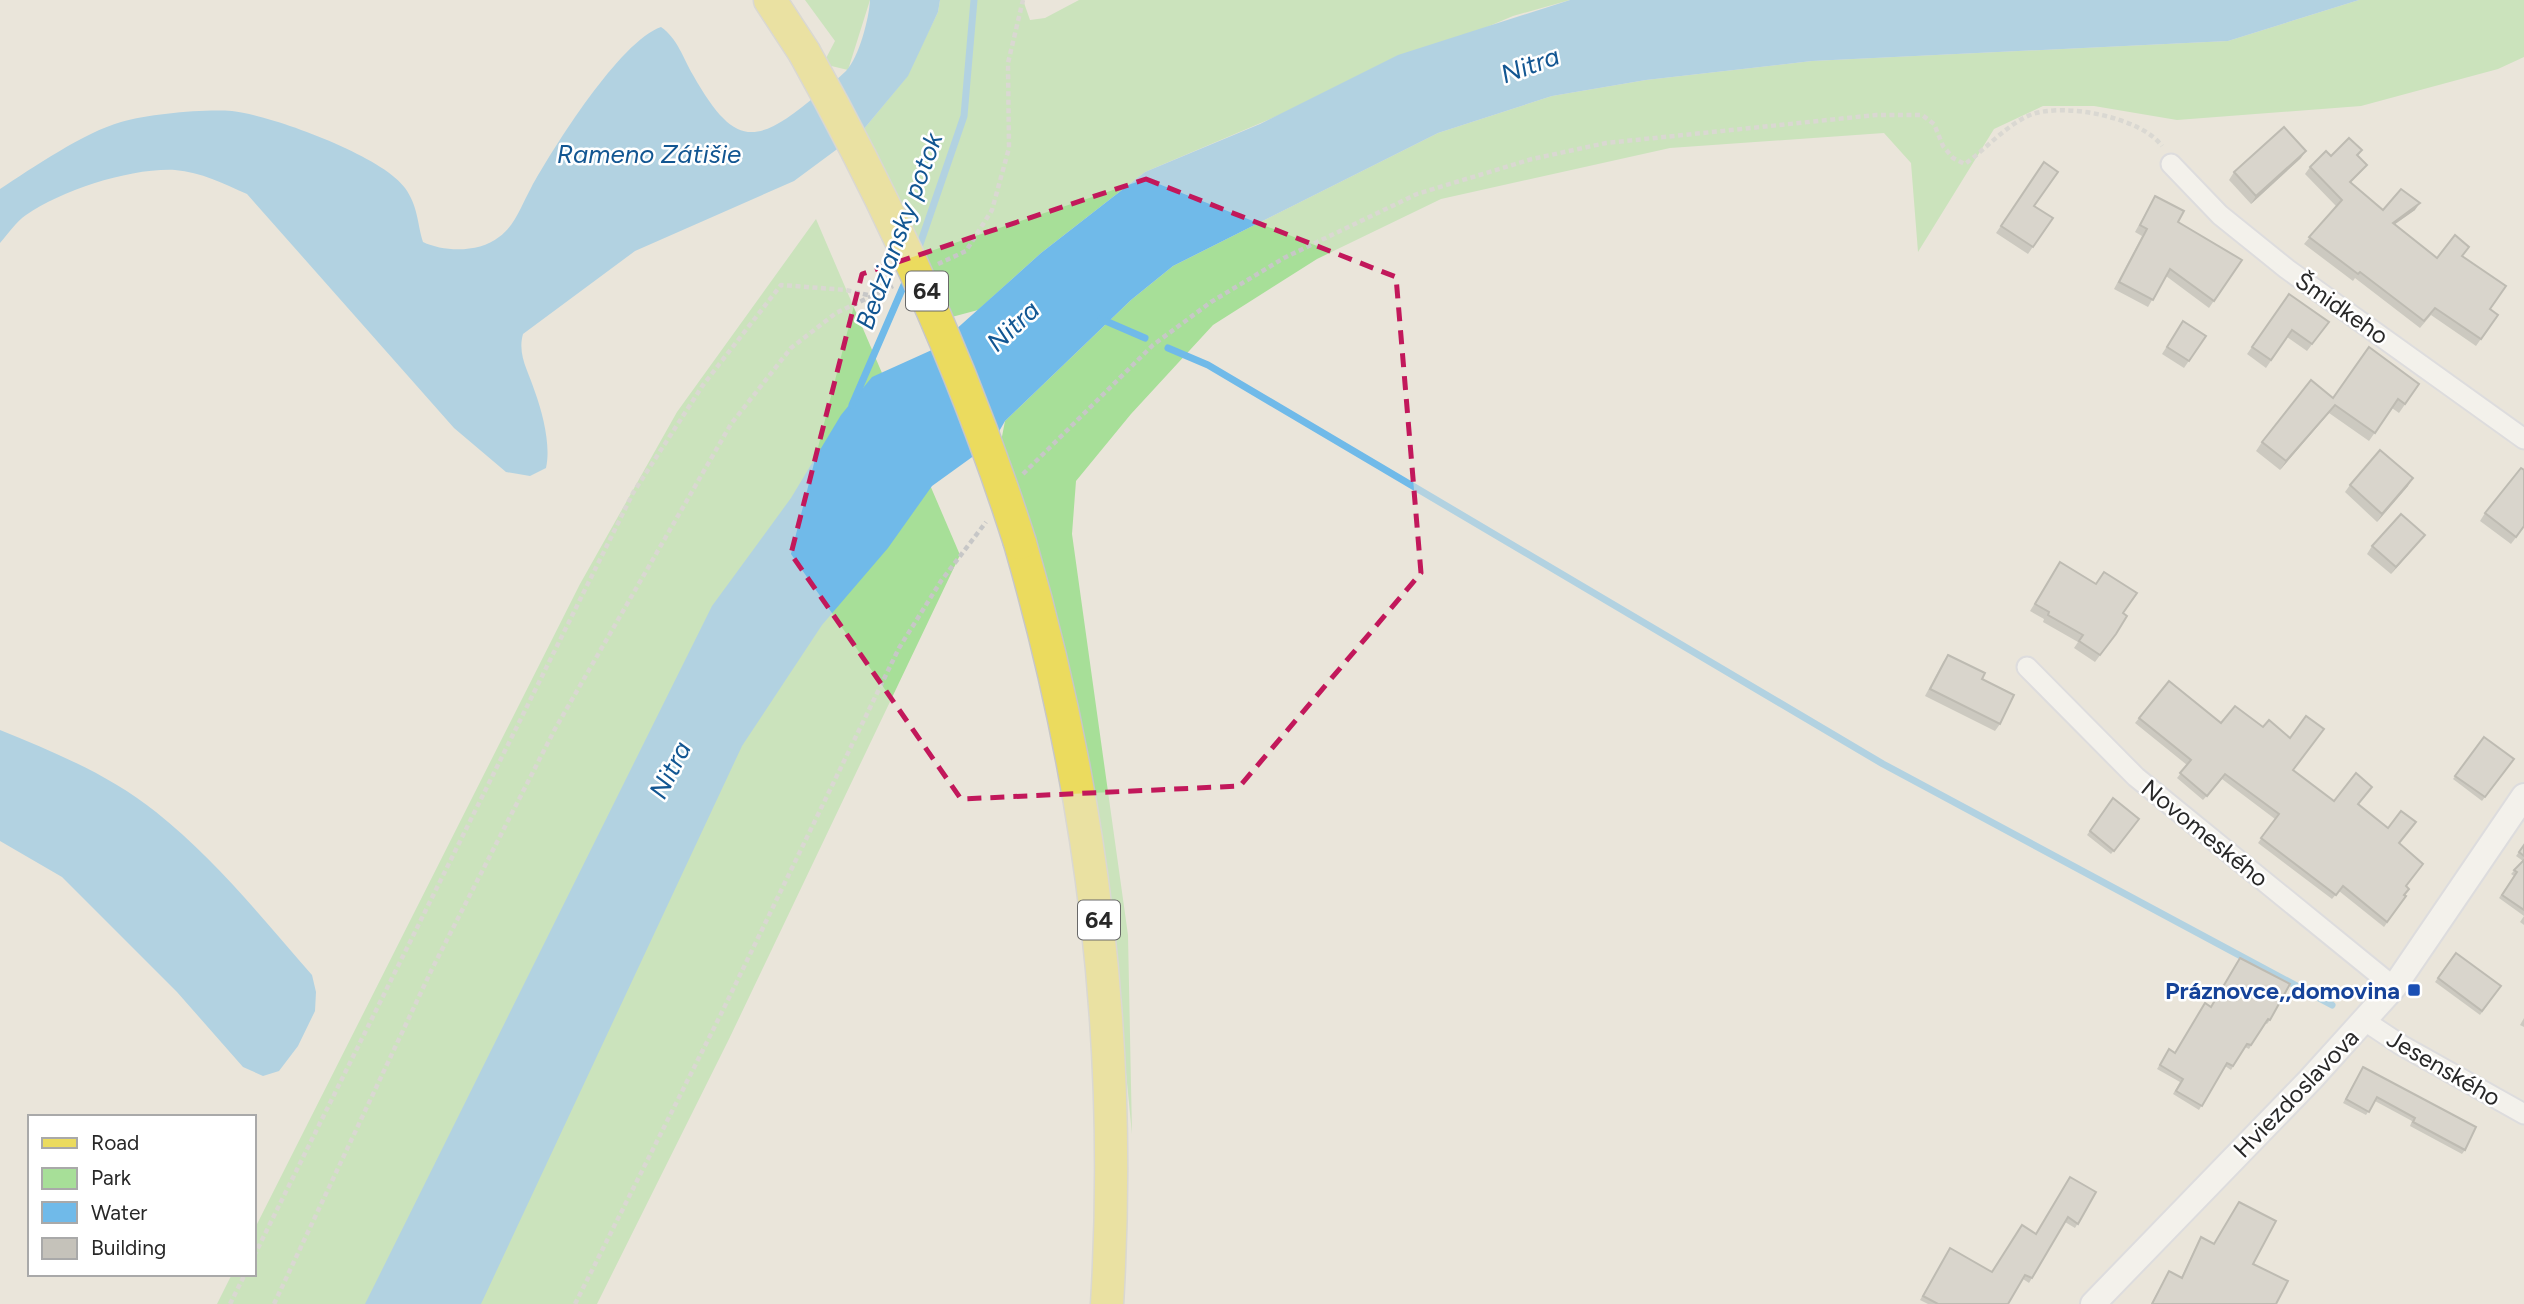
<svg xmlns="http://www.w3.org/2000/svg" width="2524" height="1304" font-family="Figtree,sans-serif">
	<rect width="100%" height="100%" fill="#eae5da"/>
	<!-- green -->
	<g fill="#a7df98">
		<polygon points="805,0 870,0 848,70 823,64 835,41"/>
		<polygon points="940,0 1023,0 1030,20 1045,18 1079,0 1570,0 1513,16 1145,172 1041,253 978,310 948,318 863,130 905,79 938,12"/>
		<polygon points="2359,0 2524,0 2524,57 2498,69 2361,106 2177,120 2094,106 2043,106 1994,129 1918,252 1911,163 1884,133 1670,148 1441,199 1317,259 1213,325 1131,414 1076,481 1072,534 1128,935 1132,1134 1117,980 999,452 1005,421 1131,300 1173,266 1438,133 1552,96 1646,80 1812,61 2228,41"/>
		<polygon points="816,219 960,555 730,1037 597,1304 217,1304 232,1274 254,1274 254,1230 580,584 677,412"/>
	</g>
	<!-- water -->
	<g fill="#70bae9">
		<path d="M870,0H940L938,12L908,76L863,130L794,181L635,251L523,334C517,355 529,372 535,392C543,414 551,446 546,468L530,476L506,472L454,428L247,194C224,184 201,172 175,170C130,168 63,190 26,215C16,222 8,234 0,243V189C32,168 85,132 121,122C150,114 202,109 232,111C271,115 383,156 405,188C418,206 417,222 423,242C444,252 479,253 499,237C515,226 522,204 531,188C553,148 620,41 661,27C678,39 683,58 693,75C735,149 756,146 817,95C826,88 837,80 846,71C859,57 869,19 870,0Z"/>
		<polygon points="1570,0 2359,0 2228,41 1812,61 1646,80 1552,96 1438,133 1173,266 1131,300 1005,421 993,442 932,486 888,548 822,625 742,746 481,1304 365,1304 712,606 791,498 841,415 872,377 934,349 1041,253 1145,172 1260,124 1398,55"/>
		<path d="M0,730C54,752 110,775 156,812C215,859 263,919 312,975L316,992L315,1011L298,1046L279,1071L263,1076L243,1067L177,992L62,877L0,841Z"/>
	</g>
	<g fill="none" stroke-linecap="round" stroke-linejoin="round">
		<!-- stream -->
		<g stroke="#70bae9" stroke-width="7">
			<polyline points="918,250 964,116 974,0"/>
			<polyline points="1101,319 1145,338"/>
			<polyline points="1168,348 1208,365 1883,764 2332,1005"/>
			<polyline points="852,405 907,278"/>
		</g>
		<defs>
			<g id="minor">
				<polyline points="2171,164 2220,215 2287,269 2524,439"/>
				<polyline points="2027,667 2136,777 2394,987"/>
				<polyline points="2365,1021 2401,1045 2524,1114"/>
			</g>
			<polyline id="tertiary" points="2093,1304 2310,1080 2394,987 2524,796"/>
			<g id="primary">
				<polyline points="770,0 804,52"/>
				<path d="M1020,543C1093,795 1123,1043 1107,1304"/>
			</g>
		</defs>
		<!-- minor casing -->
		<use href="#minor" stroke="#cfd1e1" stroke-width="23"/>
		<!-- tertiary casing -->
		<use href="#tertiary" stroke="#cfd1e1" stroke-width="28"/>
		<!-- primary casing -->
		<use href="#primary" stroke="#c7c7c7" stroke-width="35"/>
		<!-- path -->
		<g stroke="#c7c7c7" stroke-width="4.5" stroke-dasharray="5 3.5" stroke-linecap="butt">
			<polyline points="938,264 966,251 992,210 1009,148 1008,63 1023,0"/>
			<path d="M1023,474L1153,345L1211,302L1284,258L1417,194L1532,159L1606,143L1876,115H1922L1934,124L1943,146L1953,158L1965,164C1987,148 2005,126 2030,115C2063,102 2141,117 2162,146"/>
			<polyline points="254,1256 633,493 703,385 781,285 846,290 872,296"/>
			<polyline points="230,1304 245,1274"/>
			<polyline points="274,1304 432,969 555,729 731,424 791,348 836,313 893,286"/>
			<polyline points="575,1304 721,1014 899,648 941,581 986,522"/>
		</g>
		<!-- minor -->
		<use href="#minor" stroke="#fff" stroke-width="19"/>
		<!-- tertiary -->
		<use href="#tertiary" stroke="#fff" stroke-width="24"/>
		<!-- primary -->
		<use href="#primary" stroke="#ebdb5e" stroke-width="32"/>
		<defs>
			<path id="primary-bridge" d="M804,52C893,211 965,370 1020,543"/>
		</defs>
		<!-- primary-bridge casing -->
		<use href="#primary-bridge" stroke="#c7c7c7" stroke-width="35" stroke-linecap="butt"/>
		<!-- primary-bridge -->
		<use href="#primary-bridge" stroke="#ebdb5e" stroke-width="32"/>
	</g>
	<!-- wall -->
	<g fill="#a9a7a0">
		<polygon points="2362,150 2358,156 2367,165 2362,171 2351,182 2383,210 2415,210 2395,224 2437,258 2463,256 2490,309 2498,315 2476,346 2431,315 2420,328 2355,278 2353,281 2304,244 2336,206 2305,174 2310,167 2331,156"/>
		<polygon points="2301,158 2251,204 2229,180 2234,172"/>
		<polygon points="2044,162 2034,206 2053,218 2028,254 1996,233"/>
		<polygon points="2155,196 2178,222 2242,260 2209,308 2166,276 2148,307 2114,289 2142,236 2135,232"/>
		<polygon points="2289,294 2329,322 2307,351 2287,337 2266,368 2247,354"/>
		<polygon points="2183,321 2206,336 2184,368 2162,354"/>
		<polygon points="2419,384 2399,413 2392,408 2369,441 2329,413 2280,470 2256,451 2262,442 2333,398"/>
		<polygon points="2350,485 2408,486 2377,522 2345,492"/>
		<polygon points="2485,513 2524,527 2511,544 2480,521"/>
		<polygon points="2419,542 2391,574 2367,554 2372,546"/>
		<polygon points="2060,562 2123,613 2116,634 2095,662 2074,648 2078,642 2043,622 2044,619 2030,611"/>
		<polygon points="1948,655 1982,679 2000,724 1995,731 1925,696 1943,662"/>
		<polygon points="2139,718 2221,723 2293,770 2334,801 2359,804 2399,844 2406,886 2404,896 2406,896 2384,927 2339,891 2332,899 2258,843 2275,819 2222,779 2203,800 2177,778 2187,765 2135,723"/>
		<polygon points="2484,737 2514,759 2482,801 2453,779"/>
		<polygon points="2113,798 2139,819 2111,854 2087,835"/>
		<polygon points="2524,845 2524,916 2499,898 2514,876 2511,874 2523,861 2516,856"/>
		<polygon points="2524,916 2524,925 2520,922"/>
		<polygon points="2456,953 2501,986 2480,1015 2435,982"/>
		<polygon points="2237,962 2270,1020 2267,1024 2265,1023 2249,1049 2245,1047 2231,1070 2225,1066 2199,1110 2173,1094 2180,1082 2157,1069 2169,1049 2175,1053 2211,1007"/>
		<polygon points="2524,1018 2524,1027 2520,1025"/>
		<polygon points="2363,1067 2465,1150 2462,1154 2410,1126 2412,1121 2375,1101 2366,1115 2343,1103"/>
		<polygon points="2096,1192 2075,1228 2065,1222 2032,1278 2029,1283 2023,1279 2008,1304 1928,1304 1920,1300 1950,1248 1991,1272 2036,1233"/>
		<polygon points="2201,1237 2253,1264 2276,1304 2151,1304 2169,1271 2181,1278 2198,1242"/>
	</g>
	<!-- shaded-wall -->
	<g fill="#8a8882">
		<polygon points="2306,151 2301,158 2251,204 2256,196"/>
		<polygon points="2420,203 2415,210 2388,229 2393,223"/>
		<polygon points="2335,405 2329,413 2280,470 2286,461"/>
		<polygon points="2413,478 2408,486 2377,522 2382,514"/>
		<polygon points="2425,535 2419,542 2391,574 2396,567"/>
	</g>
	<!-- building -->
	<g fill="#c5c2ba" stroke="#8a8882" stroke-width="2">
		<polygon points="2284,127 2306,151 2256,196 2234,172"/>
		<polygon points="2349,138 2362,150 2357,155 2367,165 2350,182 2383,210 2401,189 2420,203 2393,223 2437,258 2455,235 2469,247 2462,256 2506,286 2490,309 2498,315 2481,339 2435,308 2424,321 2360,272 2358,274 2309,237 2342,200 2310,167 2326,151 2331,156"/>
		<polygon points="2044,162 2058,172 2034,206 2053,218 2033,247 2001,226"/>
		<polygon points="2155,196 2184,211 2178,222 2242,260 2214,301 2170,269 2153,300 2119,282 2147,229 2140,225"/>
		<polygon points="2289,294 2329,322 2312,344 2292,330 2271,360 2252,347"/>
		<polygon points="2183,321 2206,336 2189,361 2167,347"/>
		<polygon points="2369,347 2419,384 2405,404 2398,399 2375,433 2335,405 2286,461 2262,442 2311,380 2333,398"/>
		<polygon points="2380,450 2413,478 2382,514 2350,485"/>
		<polygon points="2521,468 2524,470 2524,526 2516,537 2485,513"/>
		<polygon points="2401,514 2425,535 2396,567 2372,546"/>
		<polygon points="2060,562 2096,584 2104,572 2137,593 2123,613 2127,616 2116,634 2100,655 2079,641 2083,635 2048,615 2049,612 2035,604"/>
		<polygon points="1948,655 1985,673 1982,679 2014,695 2000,724 1930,689"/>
		<polygon points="2169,681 2221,723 2235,706 2263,727 2269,720 2290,738 2306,716 2324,729 2293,770 2334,801 2356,773 2372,787 2358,804 2388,828 2401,811 2416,822 2399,843 2423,864 2406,886 2409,889 2404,895 2406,896 2387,922 2343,886 2336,895 2261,838 2279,814 2225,774 2207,796 2180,773 2191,760 2139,718"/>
		<polygon points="2484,737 2514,759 2485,797 2455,776"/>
		<polygon points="2113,798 2139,819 2114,851 2090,831"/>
		<polygon points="2524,845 2524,856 2519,852"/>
		<polygon points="2524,860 2524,910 2502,895 2517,872 2514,870"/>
		<polygon points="2456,953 2501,986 2482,1011 2438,978"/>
		<polygon points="2240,958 2290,984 2270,1020 2268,1019 2251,1045 2247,1044 2233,1066 2227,1063 2202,1106 2176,1091 2183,1079 2160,1065 2169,1049 2175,1053 2205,1003 2211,1007"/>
		<polygon points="2363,1067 2476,1127 2465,1150 2413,1122 2415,1118 2377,1097 2369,1112 2346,1099"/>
		<polygon points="2070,1177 2096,1192 2078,1224 2068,1217 2032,1278 2025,1275 2008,1304 1938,1304 1923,1296 1950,1248 1992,1272 2022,1225 2036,1234"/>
		<polygon points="2239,1202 2276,1221 2253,1264 2288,1281 2276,1304 2152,1304 2169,1271 2182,1278 2201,1237 2214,1244"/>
	</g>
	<!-- marked area -->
	<path d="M0 0H2524V1304H0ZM1146,179L1396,277L1421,573L1240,786L961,799L791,554L862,274Z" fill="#eae5da" fill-opacity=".55" fill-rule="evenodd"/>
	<path fill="none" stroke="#c2185b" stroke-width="5" stroke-dasharray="14 9" stroke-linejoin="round" d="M1146,179L1396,277L1421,573L1240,786L961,799L791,554L862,274Z"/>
	<!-- markers -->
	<rect fill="#1a4fb4" stroke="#fff" stroke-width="2.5" x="2407" y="983" width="14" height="14" rx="3.5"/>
	<g text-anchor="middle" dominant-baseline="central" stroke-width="5" stroke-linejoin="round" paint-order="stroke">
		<!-- shield labels -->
		<g fill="#fff" stroke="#686868" stroke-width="2">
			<rect x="906" y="271.5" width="42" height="39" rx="5"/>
			<rect x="1078" y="900.5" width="42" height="39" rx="5"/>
		</g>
		<g font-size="23" font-weight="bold" fill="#282828">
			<text x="927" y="291">64</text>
			<text x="1099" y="920">64</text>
		</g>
		<!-- street labels -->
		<g font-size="24" fill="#282828" stroke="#fff">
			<text transform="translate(2342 308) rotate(35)">Šmidkeho</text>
			<text transform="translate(2205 833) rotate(39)">Novomeského</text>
			<text transform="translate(2444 1068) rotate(30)">Jesenského</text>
			<text transform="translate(2296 1093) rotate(-46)">Hviezdoslavova</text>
		</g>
		<!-- transit labels -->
		<g font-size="24" font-weight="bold" fill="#164399" stroke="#fff" text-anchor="end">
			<text x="2400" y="990">Práznovce,,domovina</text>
		</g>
		<!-- water labels -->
		<g font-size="26" font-style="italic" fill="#125692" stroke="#fff">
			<text transform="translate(1530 65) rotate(-20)">Nitra</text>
			<text x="649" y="154">Rameno Zátišie</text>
			<text transform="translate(899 231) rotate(-70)">Bedziansky potok</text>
			<text transform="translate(1013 326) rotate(-43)">Nitra</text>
			<text transform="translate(670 770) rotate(-63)">Nitra</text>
		</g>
	</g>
	<!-- legend -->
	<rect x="28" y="1115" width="228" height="161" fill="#ffffff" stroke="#a9a9a9" stroke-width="2"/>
	<rect x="42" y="1138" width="35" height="10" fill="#ebdb5e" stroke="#a9a9a9" stroke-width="2"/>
	<text x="91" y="1150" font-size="21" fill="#282828">Road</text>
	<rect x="42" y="1168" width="35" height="21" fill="#a7df98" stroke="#a9a9a9" stroke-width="2"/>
	<text x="91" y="1185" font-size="21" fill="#282828">Park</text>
	<rect x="42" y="1202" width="35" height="21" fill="#70bae9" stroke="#a9a9a9" stroke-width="2"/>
	<text x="91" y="1220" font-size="21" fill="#282828">Water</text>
	<rect x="42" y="1238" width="35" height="21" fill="#c5c2ba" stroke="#a9a9a9" stroke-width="2"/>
	<text x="91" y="1255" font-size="21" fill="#282828">Building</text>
</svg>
